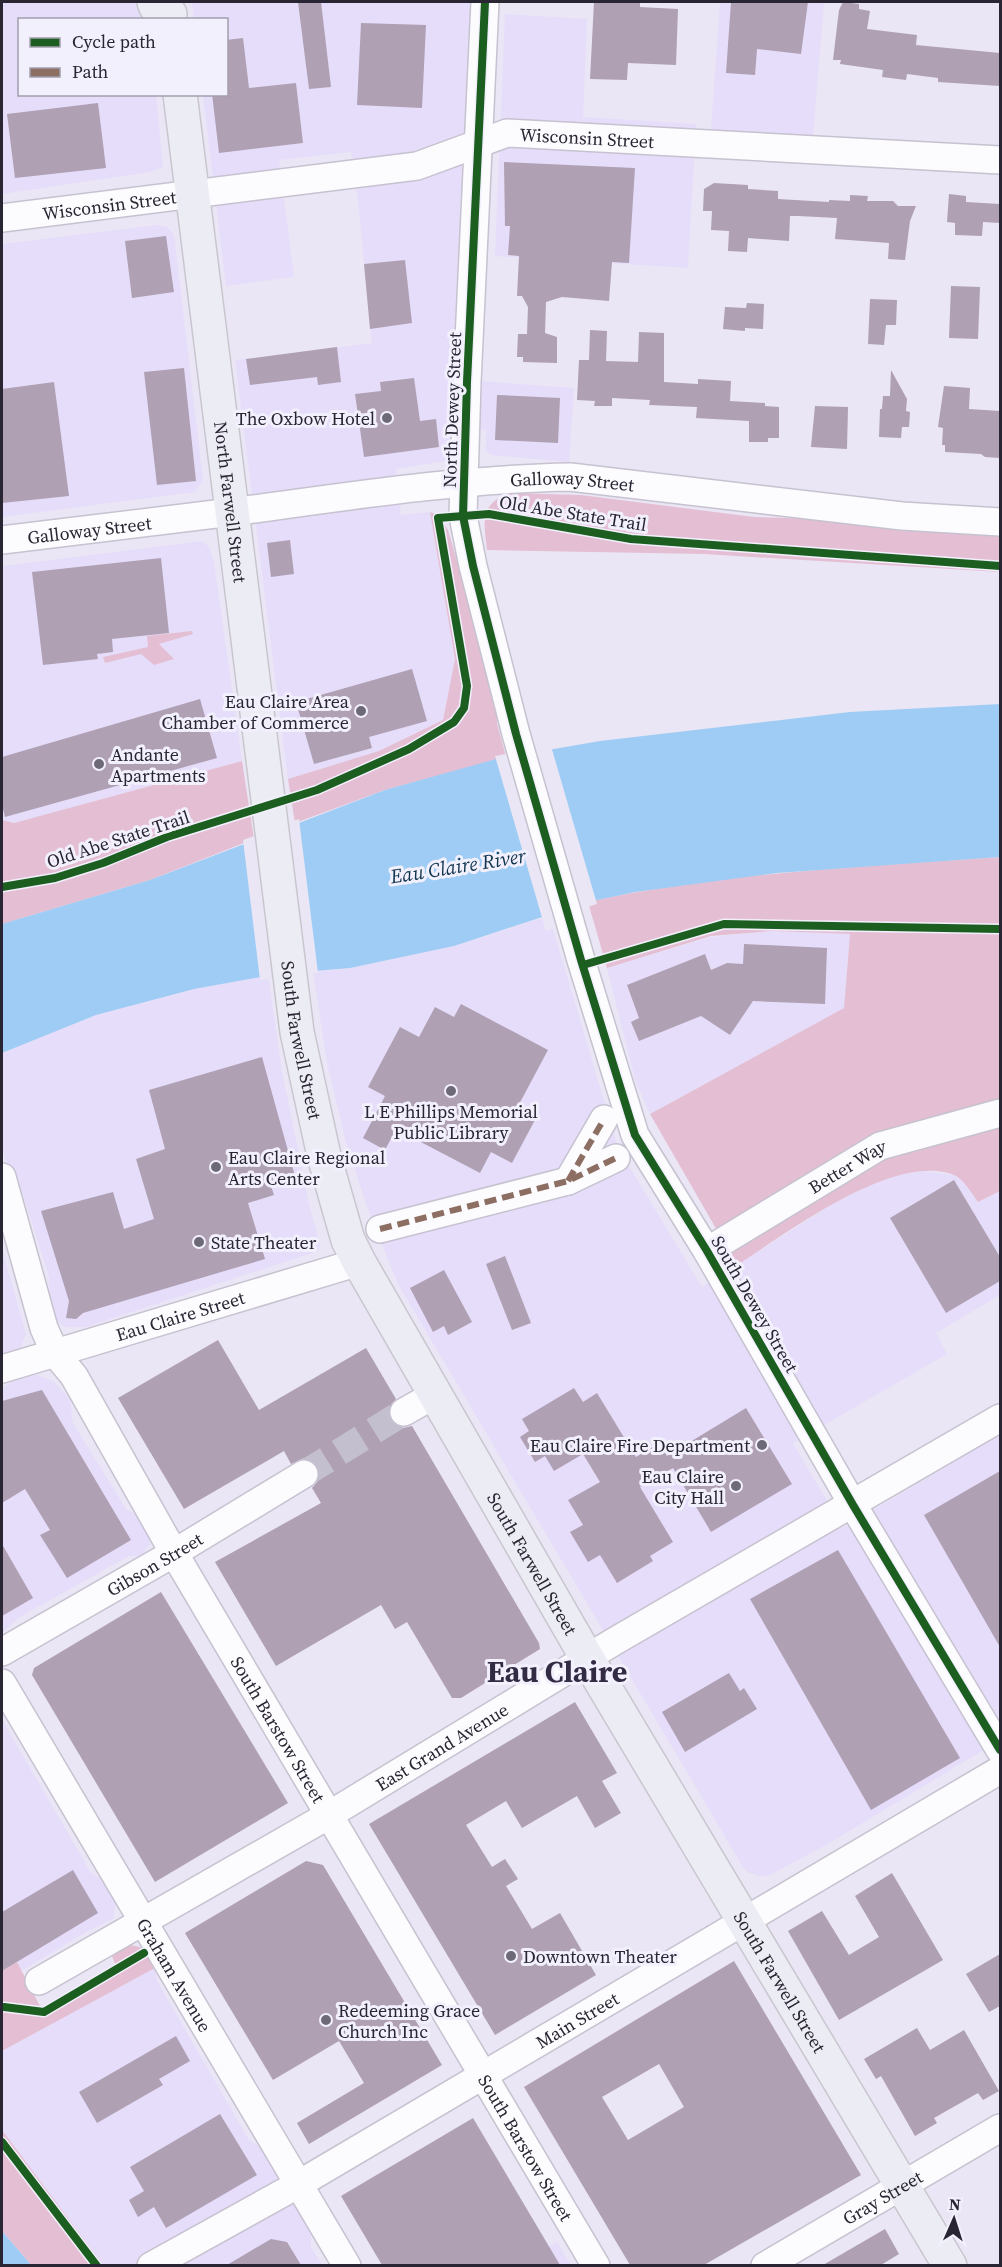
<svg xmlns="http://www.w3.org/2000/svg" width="1002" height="2267" font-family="'Source Serif 4',serif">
	<rect width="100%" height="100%" fill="#eae6f5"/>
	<!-- built -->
	<g fill="#e6ddfa">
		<polygon points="2,2 143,2 146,19 20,20 20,94 156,95 163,167 150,172 2,194"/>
		<polygon points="192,2 470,2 452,379 574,388 569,462 492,455 487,452 486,448 486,430 450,427 448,457 445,461 396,469 401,515 430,512 455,659 443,720 379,751 288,779 235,360 372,343 358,200 351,152 279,160 294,277 226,286 203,95 226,94 226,20 194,19"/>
		<polygon points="720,2 824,2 812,148 710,143"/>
		<polygon points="505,14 587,19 583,117 696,124 688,268 495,256"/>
		<polygon points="157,225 167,227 174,235 203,480 195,492 2,517 2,244"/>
		<polygon points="202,541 209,547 214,562 242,761 14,823 2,820 2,566"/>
		<polygon points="542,918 546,931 553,929 618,1148 702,1287 833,1204 875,1182 894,1176 922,1171 954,1175 962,1180 978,1202 1000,1191 1000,1295 936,1333 947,1354 793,1443 843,1528 1000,1435 1000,1740 826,1845 768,1876 759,1876 747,1872 743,1867 398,1284 366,1204 346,1142 327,1063 313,971 350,968 454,946"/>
		<polygon points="772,931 850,934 844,1008 650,1114 635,1079 607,968 711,937"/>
		<polygon points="268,975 281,1066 308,1200 320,1244 318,1251 86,1327 64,1327 55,1318 50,1306 49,1277 16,1172 6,1163 2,1144 2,1053 96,1015 194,989"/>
		<polygon points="2,1249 26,1334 21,1347 12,1354 2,1357"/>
		<polygon points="37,1375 53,1381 70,1399 73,1423 126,1509 138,1516 148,1533 150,1544 141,1556 129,1556 18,1618 2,1633 2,1389 18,1376"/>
		<polygon points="2,1714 2,1720 91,1873 105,1881 116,1901 113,1919 86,1932 21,1971 16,1962 2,1970"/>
		<polygon points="155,1968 157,1981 249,2140 260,2147 311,2232 311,2247 322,2265 103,2265 2,2130 2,2051"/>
		<polygon points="557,2242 571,2265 515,2266"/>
	</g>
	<!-- green -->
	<g fill="#e4bfd3">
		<path d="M508,493L581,495L754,517L820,519L1000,535V572L704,554L487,550C484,522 479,506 508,493Z"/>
		<polygon points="430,512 438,515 448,530 496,693 497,723 506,757 385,790 295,823 288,779 379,751 443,720 455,659"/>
		<polygon points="192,631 193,634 159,644 174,659 154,665 141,654 105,663 103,657 148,647 147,636"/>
		<polygon points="242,761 254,839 150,880 2,924 2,820 14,823"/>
		<path d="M1000,857V1191L978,1202C971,1193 964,1179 954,1175C894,1151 786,1234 737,1265L650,1114L844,1008L850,934L772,931L711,936L607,968L588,902C723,872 863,867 1000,857Z"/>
		<polygon points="130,1945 140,1947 155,1968 2,2051 2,1971 17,1962 41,2008 116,1966 112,1956"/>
		<polygon points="2,2130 103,2265 31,2265 2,2231"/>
	</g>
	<!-- water -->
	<g fill="#9eccf4">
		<polygon points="1000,704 1000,857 777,873 635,892 588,902 454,946 350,968 277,974 194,989 96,1015 2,1053 2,924 150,880 385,790 496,759 600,741 850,712"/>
		<polygon points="2,2231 31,2265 2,2265"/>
	</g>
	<!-- pier -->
	<g fill="#eae6f5">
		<polygon points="551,746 597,904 543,921 495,756"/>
		<polygon points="299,819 318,973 260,980 243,840"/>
	</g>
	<!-- building -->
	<g fill="#afa0b4" fill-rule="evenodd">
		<polygon points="298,2 321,2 331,87 309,89"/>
		<polygon points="594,2 640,2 640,7 678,9 676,65 628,63 627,80 590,79"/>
		<polygon points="731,2 808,2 801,54 757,49 755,75 726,73"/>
		<polygon points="843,2 859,4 859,9 870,11 867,29 917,35 916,45 1000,53 1000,86 938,82 938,78 907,74 906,80 882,77 883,70 840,64 841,60 833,60 839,10"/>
		<polygon points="361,23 426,25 422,108 357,105"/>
		<polygon points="243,38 249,88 296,83 303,143 219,153 212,94 226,94 226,40"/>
		<polygon points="98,103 106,168 15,178 7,114"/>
		<polygon points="504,162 635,168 629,263 612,262 609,301 562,297 546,302 545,333 557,337 557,363 523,362 523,357 517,357 518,334 527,334 528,307 522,296 517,296 519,256 508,255 510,226 505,226"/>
		<polygon points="714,183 748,185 748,189 778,191 778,199 829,202 829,200 850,201 850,195 868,196 867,201 893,201 898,206 916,206 910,221 905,260 888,259 889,243 835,239 837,218 798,216 790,216 789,241 748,238 747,252 728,251 729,231 711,230 712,211 703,211 704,189"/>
		<polygon points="949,194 966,196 966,202 1000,204 1000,223 983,222 982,236 955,235 955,223 947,222"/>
		<polygon points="166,236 174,292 132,298 125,241"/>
		<polygon points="405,260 412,323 370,329 364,264"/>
		<polygon points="951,286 980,287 978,339 949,338"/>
		<polygon points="870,299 897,300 896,325 886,325 884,345 868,344"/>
		<polygon points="747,303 764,304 763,329 745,328 745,331 723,329 725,307 746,308"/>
		<polygon points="590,330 607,331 606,361 638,362 639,332 664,333 664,382 698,384 698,379 731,381 730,401 765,403 765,406 779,407 779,438 768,438 768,442 749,442 749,421 696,418 697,407 649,405 650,400 612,398 612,406 594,406 595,401 577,400 579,360 589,360"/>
		<polygon points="337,347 341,382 318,385 317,377 250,385 246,359"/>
		<polygon points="184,368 196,481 157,485 144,372"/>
		<polygon points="891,370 907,399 906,411 910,412 909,427 902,427 901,438 879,437 880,409 882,409 883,396 890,396"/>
		<polygon points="414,378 420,421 436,419 439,447 364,457 355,394 381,391 380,382"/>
		<polygon points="54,382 69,496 2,503 2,389"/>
		<polygon points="944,386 970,388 969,409 1000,411 1000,458 985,457 981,454 945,452 945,445 942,445 943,428 938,427"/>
		<polygon points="497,395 560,398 558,443 495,440"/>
		<polygon points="815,406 848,407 847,449 811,447"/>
		<polygon points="290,540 294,574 271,577 267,543"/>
		<polygon points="161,558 169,633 112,639 113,652 97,654 98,659 43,665 32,572"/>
		<polygon points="412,669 427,721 369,737 372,748 314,764 296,702"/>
		<polygon points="200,699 217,758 5,817 2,805 2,757"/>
		<polygon points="744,944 827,948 825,1004 753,1001 730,1035 701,1016 639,1041 631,1022 639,1018 627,985 705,954 711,970 727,963 743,964"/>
		<polygon points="461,1004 548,1050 517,1108 536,1118 512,1163 491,1152 480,1173 396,1129 385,1150 363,1138 385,1096 368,1087 400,1027 419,1037 435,1007 454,1017"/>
		<polygon points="262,1057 295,1176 270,1183 274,1195 248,1203 265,1259 83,1313 76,1319 66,1318 69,1301 41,1211 113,1192 124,1229 154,1219 136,1159 165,1149 149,1090"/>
		<polygon points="954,1180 1000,1257 1000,1281 946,1313 890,1218"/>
		<polygon points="505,1256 531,1323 512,1330 486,1264"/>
		<polygon points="444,1270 472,1322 448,1335 444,1326 433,1332 410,1288"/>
		<polygon points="218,1340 259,1410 366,1348 396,1399 388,1411 391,1420 403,1428 412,1426 539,1643 540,1649 461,1698 452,1698 407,1622 395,1629 381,1605 276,1666 215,1562 321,1503 312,1488 318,1481 318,1466 304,1458 291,1464 284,1451 184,1509 118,1398"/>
		<polygon points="574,1388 583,1402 597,1393 636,1457 659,1443 667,1456 746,1408 792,1484 711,1532 673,1468 640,1487 673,1542 650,1556 653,1561 617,1583 600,1555 588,1562 570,1532 583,1525 568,1500 600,1482 583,1454 554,1471 545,1456 535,1462 520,1437 529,1431 522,1419"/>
		<polygon points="42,1390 131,1540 67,1578 40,1535 50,1530 25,1489 2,1503 2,1401"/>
		<polygon points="1000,1471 1000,1647 924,1515"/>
		<polygon points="2,1544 33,1598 2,1616"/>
		<polygon points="838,1550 960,1758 871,1810 750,1599"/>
		<polygon points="161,1592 288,1803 155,1882 32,1675 34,1668"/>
		<polygon points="729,1673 740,1691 744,1688 757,1709 685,1752 662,1712"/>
		<polygon points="575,1702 617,1773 602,1781 621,1813 595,1828 577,1796 522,1828 506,1801 466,1825 492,1867 505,1859 518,1879 506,1886 532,1929 560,1913 596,1975 495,2035 369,1824"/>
		<polygon points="306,1861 323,1865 442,2065 309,2144 297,2123 364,2083 339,2041 273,2080 185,1933"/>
		<polygon points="73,1870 98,1913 2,1971 2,1912"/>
		<polygon points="892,1873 943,1960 839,2020 788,1931 822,1911 849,1955 879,1937 855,1896"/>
		<polygon points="1000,1954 1000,2006 989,2012 966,1974"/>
		<path d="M734,1961L861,2175L704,2265H630L524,2087ZM659,2064L684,2107L628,2140L602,2097Z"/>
		<polygon points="917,2028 930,2050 964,2030 999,2091 983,2100 978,2093 934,2118 937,2123 915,2136 881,2076 876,2079 864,2059"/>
		<polygon points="176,2036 190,2061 159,2079 163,2085 97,2123 79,2092"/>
		<polygon points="220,2114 257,2175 166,2228 154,2207 138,2217 129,2200 144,2191 130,2167"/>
		<polygon points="473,2118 560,2265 382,2265 341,2196"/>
		<polygon points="885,2229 899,2254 881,2265 823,2265"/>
		<polygon points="271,2239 287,2242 301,2265 227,2265"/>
	</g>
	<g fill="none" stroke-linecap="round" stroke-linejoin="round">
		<!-- minor-tunnel -->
		<polyline stroke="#c3bfce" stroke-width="27" stroke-dasharray="27 14" stroke-linecap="butt" points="304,1474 404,1412"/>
		<defs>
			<g id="minor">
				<polyline points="485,2 467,382 463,516 473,566 516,734 581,960 635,1135 707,1251 853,1505 1000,1750"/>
				<path id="s1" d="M2,218L417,166L507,133L1000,160"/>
				<path id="s2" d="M2,540C78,531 155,522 232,512C344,497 456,479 570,477L902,516L1000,522"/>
				<path id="s3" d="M2,1177L44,1328L55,1353L74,1376L174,1553L596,2266"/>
				<polyline points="568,1181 604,1119"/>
				<polyline points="380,1229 568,1181 616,1158"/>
				<path id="s4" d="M707,1251L880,1146L1000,1113"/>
				<path id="s5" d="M2,1369L359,1262"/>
				<polyline points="404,1412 434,1395"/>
				<path id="s6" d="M2,1652L174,1553L304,1474"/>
				<path id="s7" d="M2,1683L347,2266"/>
				<path id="s8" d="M39,1981L329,1815L615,1641L1000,1418"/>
				<path id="s9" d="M151,2266L299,2184L1000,1770"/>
				<path id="s10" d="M765,2266L1000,2128"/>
			</g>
			<g id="major">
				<polyline points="154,2 156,7 170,14"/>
				<path id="s11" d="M180,94L297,1032L324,1156L348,1240L359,1262L587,1658L950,2266"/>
			</g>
		</defs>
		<!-- minor casing -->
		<use href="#minor" stroke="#c6c2cf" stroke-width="30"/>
		<!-- major casing -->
		<use href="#major" stroke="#c9c6ce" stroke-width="36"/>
		<!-- minor -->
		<use href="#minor" stroke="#fcfbfe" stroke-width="27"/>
		<!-- major -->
		<use href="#major" stroke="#ecedf4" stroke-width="33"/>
		<!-- quiet -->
		<g stroke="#8d6e63" stroke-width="6" stroke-dasharray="12 6" stroke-linecap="butt">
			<polyline points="568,1181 604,1119"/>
			<polyline points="380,1229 568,1181 616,1158"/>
		</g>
		<defs>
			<g id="cycleway">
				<polyline points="485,2 467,382 463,516 473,566 516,734 581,960 635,1135 707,1251 853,1505 1000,1750"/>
				<polyline points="2,887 55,878 103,863 167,837 317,790 409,749 454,722 464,708 467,686 438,518 489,514 631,539 1000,566"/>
				<polyline points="583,965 724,924 1000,929"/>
				<polyline points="4,2007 44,2012 144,1953"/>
				<polyline points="2,2142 97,2266"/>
			</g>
		</defs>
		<!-- cycleway casing -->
		<use href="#cycleway" stroke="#f3f0fd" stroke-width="11"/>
		<!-- cycleway -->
		<use href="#cycleway" stroke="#1b5e20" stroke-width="8"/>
	</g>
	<!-- markers -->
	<g fill="#6d6976" stroke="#f3f0fd" stroke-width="2">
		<circle cx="387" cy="418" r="6"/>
		<circle cx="361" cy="711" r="6"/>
		<circle cx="99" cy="764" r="6"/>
		<circle cx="451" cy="1091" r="6"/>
		<circle cx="216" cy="1167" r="6"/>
		<circle cx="199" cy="1242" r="6"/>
		<circle cx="762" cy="1445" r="6"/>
		<circle cx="736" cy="1486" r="6"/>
		<circle cx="511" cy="1956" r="6"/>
		<circle cx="326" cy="2020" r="6"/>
	</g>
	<g text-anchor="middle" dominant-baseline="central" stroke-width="6" stroke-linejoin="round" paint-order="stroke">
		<!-- street labels -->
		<g font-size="18" fill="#292532" stroke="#f3f0fd">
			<text stroke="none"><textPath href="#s1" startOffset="594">Wisconsin Street</textPath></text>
			<text stroke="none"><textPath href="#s1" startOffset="108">Wisconsin Street</textPath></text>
			<text transform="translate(452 410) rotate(-88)">North Dewey Street</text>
			<text stroke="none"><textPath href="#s2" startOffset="574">Galloway Street</textPath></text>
			<text stroke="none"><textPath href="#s11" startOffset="411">North Farwell Street</textPath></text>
			<text transform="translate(573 513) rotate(9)">Old Abe State Trail</text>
			<text stroke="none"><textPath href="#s2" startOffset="88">Galloway Street</textPath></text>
			<text transform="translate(118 839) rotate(-18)">Old Abe State Trail</text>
			<text stroke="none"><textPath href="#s11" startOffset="954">South Farwell Street</textPath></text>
			<text stroke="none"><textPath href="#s4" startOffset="164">Better Way</textPath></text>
			<text transform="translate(755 1304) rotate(60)">South Dewey Street</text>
			<text stroke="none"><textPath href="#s5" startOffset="186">Eau Claire Street</textPath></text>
			<text stroke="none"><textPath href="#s11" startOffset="1532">South Farwell Street</textPath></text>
			<text stroke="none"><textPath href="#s6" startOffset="176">Gibson Street</textPath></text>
			<text stroke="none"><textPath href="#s3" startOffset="622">South Barstow Street</textPath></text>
			<text stroke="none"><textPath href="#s8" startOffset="466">East Grand Avenue</textPath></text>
			<text stroke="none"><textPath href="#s7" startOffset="339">Graham Avenue</textPath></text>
			<text stroke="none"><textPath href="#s11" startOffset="2018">South Farwell Street</textPath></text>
			<text stroke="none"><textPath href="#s9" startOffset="492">Main Street</textPath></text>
			<text stroke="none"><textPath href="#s3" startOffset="1108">South Barstow Street</textPath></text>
			<text stroke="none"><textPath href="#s10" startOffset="136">Gray Street</textPath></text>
		</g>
		<!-- poi labels -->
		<g font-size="18" fill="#292532" stroke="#f3f0fd" text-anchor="start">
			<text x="375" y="418" text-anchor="end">The Oxbow Hotel</text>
			<text x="349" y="701" text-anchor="end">Eau Claire Area<tspan x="349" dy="21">Chamber of Commerce</tspan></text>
			<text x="111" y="754">Andante<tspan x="111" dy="21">Apartments</tspan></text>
			<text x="451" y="1111" text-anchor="middle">L E Phillips Memorial<tspan x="451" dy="21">Public Library</tspan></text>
			<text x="228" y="1157">Eau Claire Regional<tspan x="228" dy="21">Arts Center</tspan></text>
			<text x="211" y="1242">State Theater</text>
			<text x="750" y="1445" text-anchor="end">Eau Claire Fire Department</text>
			<text x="724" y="1476" text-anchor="end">Eau Claire<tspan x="724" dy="21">City Hall</tspan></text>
			<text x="523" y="1956">Downtown Theater</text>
			<text x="338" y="2010">Redeeming Grace<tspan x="338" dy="21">Church Inc</tspan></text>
		</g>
		<!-- water labels -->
		<g font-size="20" font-style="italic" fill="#10364f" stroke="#f3f0fd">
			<text transform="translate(458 866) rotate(-9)">Eau Claire River</text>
		</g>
		<!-- town labels -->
		<g font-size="30" font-weight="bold" fill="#332b44" stroke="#f3f0fd">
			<text x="557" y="1671">Eau Claire</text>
		</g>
	</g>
	<!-- border -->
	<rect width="1002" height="2267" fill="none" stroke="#292532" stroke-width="6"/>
	<!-- legend -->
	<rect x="18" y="18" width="210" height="78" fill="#f3f0fd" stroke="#a29fac" stroke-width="1.5"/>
	<rect x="30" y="38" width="30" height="9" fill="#1b5e20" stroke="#a29fac" stroke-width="1.5"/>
	<text x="72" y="48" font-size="18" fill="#292532">Cycle path</text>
	<rect x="30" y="68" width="30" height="9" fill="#8d6e63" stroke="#a29fac" stroke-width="1.5"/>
	<text x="72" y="78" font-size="18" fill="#292532">Path</text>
	<!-- north arrow -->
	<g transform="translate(954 2219) rotate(3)" stroke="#f3f0fd" stroke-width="4.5" paint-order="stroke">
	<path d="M0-4.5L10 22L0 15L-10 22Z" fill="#292532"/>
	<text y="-9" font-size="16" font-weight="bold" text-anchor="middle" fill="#292532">N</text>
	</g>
</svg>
